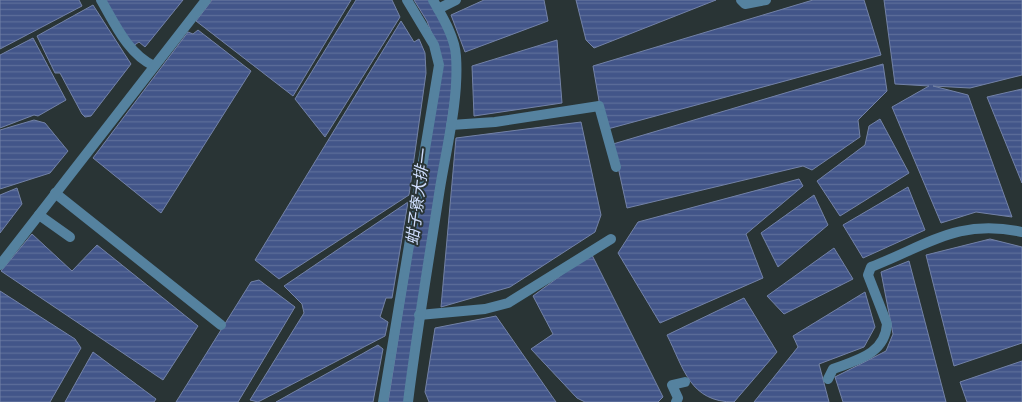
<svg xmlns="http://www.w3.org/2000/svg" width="1022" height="402" font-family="Lato,'Noto Sans TC',sans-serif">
	<defs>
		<pattern id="water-rules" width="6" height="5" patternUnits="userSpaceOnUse" patternTransform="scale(1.25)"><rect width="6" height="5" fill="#425589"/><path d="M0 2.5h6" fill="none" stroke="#5d6e9a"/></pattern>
	</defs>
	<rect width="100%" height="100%" fill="#293435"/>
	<!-- water -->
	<g fill="url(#water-rules)" stroke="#7382a7">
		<polygon points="0,0 79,0 82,6 0,49"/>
		<polygon points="103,0 183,0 145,47 139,42 133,46"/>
		<polygon points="212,0 351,0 293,96 196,21"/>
		<polygon points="356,0 392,0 400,17 325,137 295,99"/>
		<polygon points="414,0 430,0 453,43 455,68 408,402 388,402 442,61 427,21"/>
		<polygon points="484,0 544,0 548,21 465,52 451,15"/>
		<polygon points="576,0 716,0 594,48 586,40"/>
		<polygon points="813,0 864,0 881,55 604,130 593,66"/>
		<polygon points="884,0 1022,0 1022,75 970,88 933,86 968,95 1012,217 976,212 941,223 892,107 929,86 895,84"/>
		<polygon points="93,5 131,64 91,116 85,117 82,114 60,73 55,73 37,36"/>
		<polygon points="401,21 414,42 419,39 425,53 426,73 409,195 279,279 255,260"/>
		<polygon points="198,30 251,71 161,213 93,158 188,32 193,34"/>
		<polygon points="33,38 66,100 38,116 34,115 0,128 0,55"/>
		<polygon points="557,40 562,103 474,116 472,66"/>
		<polygon points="883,64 887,91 858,120 860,137 812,170 803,166 627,208 613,144"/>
		<polygon points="1022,89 1022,183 987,97"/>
		<polygon points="880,119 909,173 840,216 817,181 865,145 869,126"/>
		<polygon points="34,120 45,123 68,151 50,173 0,189 0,130"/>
		<polygon points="581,122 601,215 595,232 510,287 441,307 456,138"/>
		<polygon points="799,179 803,186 746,234 763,278 660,323 618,253 638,222"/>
		<polygon points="908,187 925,230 863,258 843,225"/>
		<polygon points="17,188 22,204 0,233 0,195"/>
		<polygon points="814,195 828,225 778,267 761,233"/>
		<polygon points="408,202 392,298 386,298 380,317 388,322 385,336 258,402 250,400 304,313 302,304 284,286"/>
		<polygon points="32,234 72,271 97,245 198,326 163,380 1,271"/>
		<polygon points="990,239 1022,247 1022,343 954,366 926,255"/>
		<polygon points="834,248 853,279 784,314 767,296"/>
		<polygon points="591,253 663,397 658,402 585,402 577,398 531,349 553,334 533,296"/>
		<polygon points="909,261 946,402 843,402 835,377 886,351 893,334 881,272"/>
		<polygon points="259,280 295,307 238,402 176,402 251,282"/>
		<polygon points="0,291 75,339 81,348 50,402 0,402"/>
		<polygon points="865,292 875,327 864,347 819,364 829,402 754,402 798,347 793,336"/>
		<path d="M744,298L777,352L734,402C690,402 684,369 667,335Z"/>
		<polygon points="496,316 556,402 429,402 425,392 435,328"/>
		<polygon points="378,345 383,349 373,402 276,402"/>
		<polygon points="93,352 156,399 154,402 65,402"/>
		<polygon points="1022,361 1022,402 967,402 960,382"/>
	</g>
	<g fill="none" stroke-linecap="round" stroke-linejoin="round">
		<!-- minor -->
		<g stroke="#55829f" stroke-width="10">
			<path d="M101,0C115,24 128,54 154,66"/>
			<polyline points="741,0 745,4 766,0"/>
			<polyline points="438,9 456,0"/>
			<polyline points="451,125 495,122 599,106 616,167"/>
			<polyline points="55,193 221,325"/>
			<polyline points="39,215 70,237"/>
			<polyline points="0,265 206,0"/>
			<polyline points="419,315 485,309 508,303 611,239"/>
			<path d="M828,379L833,369C857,360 885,354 887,324L868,275L871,267C928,245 958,218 1022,232"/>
			<polyline points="383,402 439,65 434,45 407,0"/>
			<path d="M408,402C417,330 429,259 440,188C447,145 459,99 456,56C455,37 442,16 433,0"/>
			<polyline points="676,402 678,398 672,385 685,382"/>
		</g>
	</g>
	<g text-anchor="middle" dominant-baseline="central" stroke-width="4" stroke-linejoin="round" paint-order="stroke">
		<!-- water labels -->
		<g font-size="16" font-style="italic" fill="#cfddfd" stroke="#293435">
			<text transform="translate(417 197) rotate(-83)">蚶子寮大排一</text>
		</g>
	</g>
</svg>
